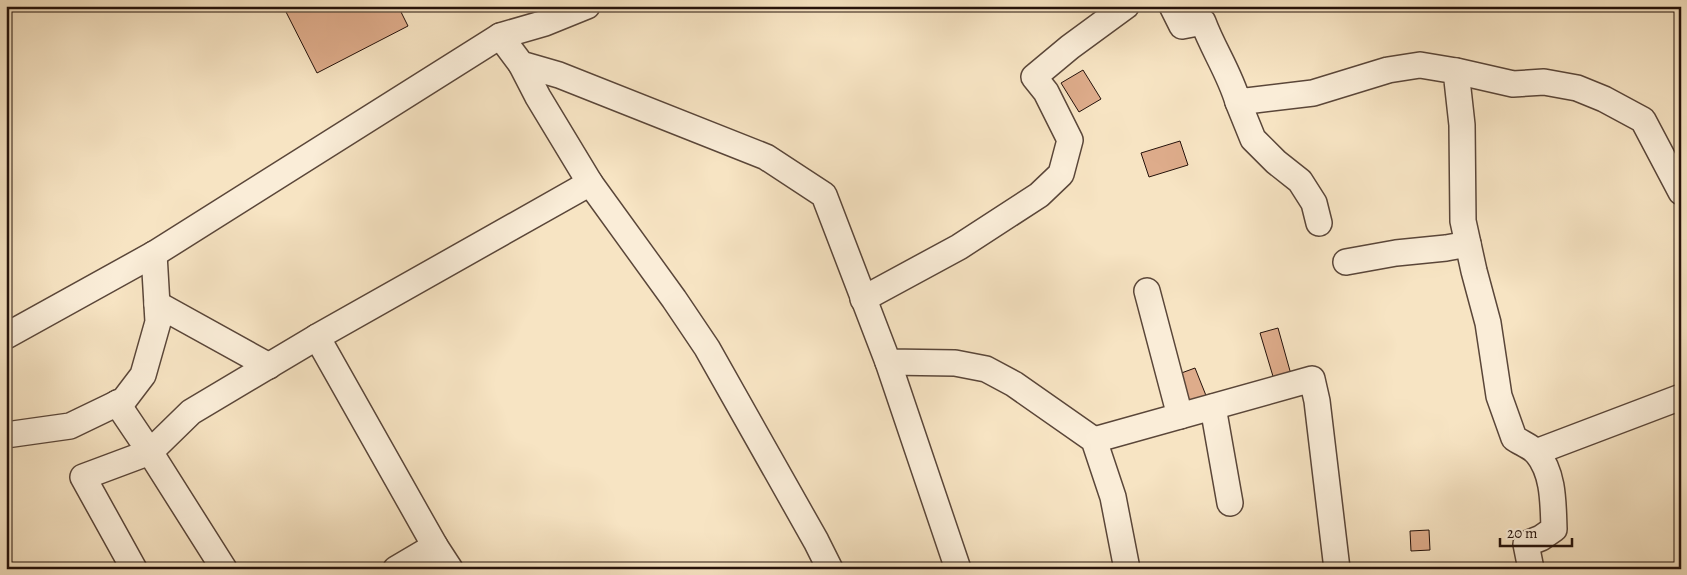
<svg xmlns="http://www.w3.org/2000/svg" width="1687" height="575" font-family="Alegreya,serif">
	<rect width="100%" height="100%" fill="#f7e4c3"/>
	<filter id="stains"><feTurbulence type="fractalNoise" baseFrequency=".004" numOctaves="4"/><feColorMatrix values="0 0 0 0 .2 0 0 0 0 .09 0 0 0 0 .02 0 0 0 .5 -.17"/></filter>
	<radialGradient id="worn" r=".72"><stop offset=".6" stop-color="#630" stop-opacity="0"/><stop offset="1" stop-color="#630" stop-opacity=".3"/></radialGradient>
	<!-- building -->
	<g fill="#deac8b" stroke="#25120b">
		<polygon points="283,6 398,6 408,26 317,73"/>
		<polygon points="1083,70 1101,99 1079,112 1061,83"/>
		<polygon points="1180,141 1188,165 1149,177 1141,153"/>
		<polygon points="1278,328 1292,378 1275,383 1260,333"/>
		<polygon points="1195,368 1207,398 1188,405 1176,375"/>
		<polygon points="1429,530 1430,550 1411,551 1410,531"/>
	</g>
	<g fill="none" stroke-linecap="round" stroke-linejoin="round">
		<defs>
			<g id="minor">
				<path d="M1172,6L1182,26L1203,22C1213,49 1230,74 1238,102L1313,93L1388,70L1420,65L1456,71L1462,125L1463,221L1474,271L1488,323L1499,396L1514,438C1521,443 1532,447 1537,453C1554,474 1553,503 1554,529L1541,538L1526,544L1531,569"/>
				<polyline points="500,36 521,64 559,75 766,157 824,195 888,362 955,363 986,369 1014,384 1094,440 1113,497 1127,569"/>
				<polyline points="521,64 538,97 590,183 674,299 707,348 816,541 830,569"/>
				<polyline points="1456,71 1513,84 1544,82 1577,88 1604,99 1643,120 1681,192"/>
				<polyline points="1238,102 1253,139 1276,162 1300,181 1314,203 1319,223"/>
				<polyline points="1346,262 1396,253 1446,248 1468,244"/>
				<polyline points="1147,291 1180,416"/>
				<polyline points="863,299 959,247 1039,195 1061,174 1070,140 1046,92 1034,77 1070,47 1126,6"/>
				<polyline points="157,304 269,366"/>
				<polyline points="6,336 154,254 500,36 545,23 587,6"/>
				<polyline points="317,337 435,546 396,569"/>
				<polyline points="888,362 958,569"/>
				<polyline points="117,403 150,452 83,477 134,569"/>
				<polyline points="1213,407 1230,503"/>
				<polyline points="6,435 70,426 124,400 143,375 158,322 154,254"/>
				<polyline points="1094,440 1312,379 1317,401 1337,569"/>
				<polyline points="1536,452 1681,397"/>
				<polyline points="435,546 450,569"/>
				<polyline points="224,569 150,452 191,412 317,337 590,183"/>
			</g>
		</defs>
		<!-- minor casing -->
		<use href="#minor" stroke="#5a4639" stroke-width="28"/>
		<!-- minor -->
		<use href="#minor" stroke="#faedd8" stroke-width="25"/>
	</g>
	<!-- margin -->
	<rect width="1687" height="575" fill="none" stroke="#f7e4c3" stroke-width="25"/>
	<rect x="8" y="8" width="1672" height="560" fill="none" stroke="#25120b" stroke-width="2.5"/>
	<rect x="12" y="12" width="1662" height="550" fill="none" stroke="#25120b"/>
	<!-- scale -->
	<path d="M1500 538v8h72v-8" fill="none" stroke="#25120b" stroke-width="2.5"/>
	<text x="1507" y="538" font-size="15" fill="#25120b" stroke="#faedd8" stroke-width="4" paint-order="stroke">20 m</text>
	<rect width="100%" height="100%" filter="url(#stains)"/>
	<rect width="100%" height="100%" fill="url(#worn)"/>
</svg>
